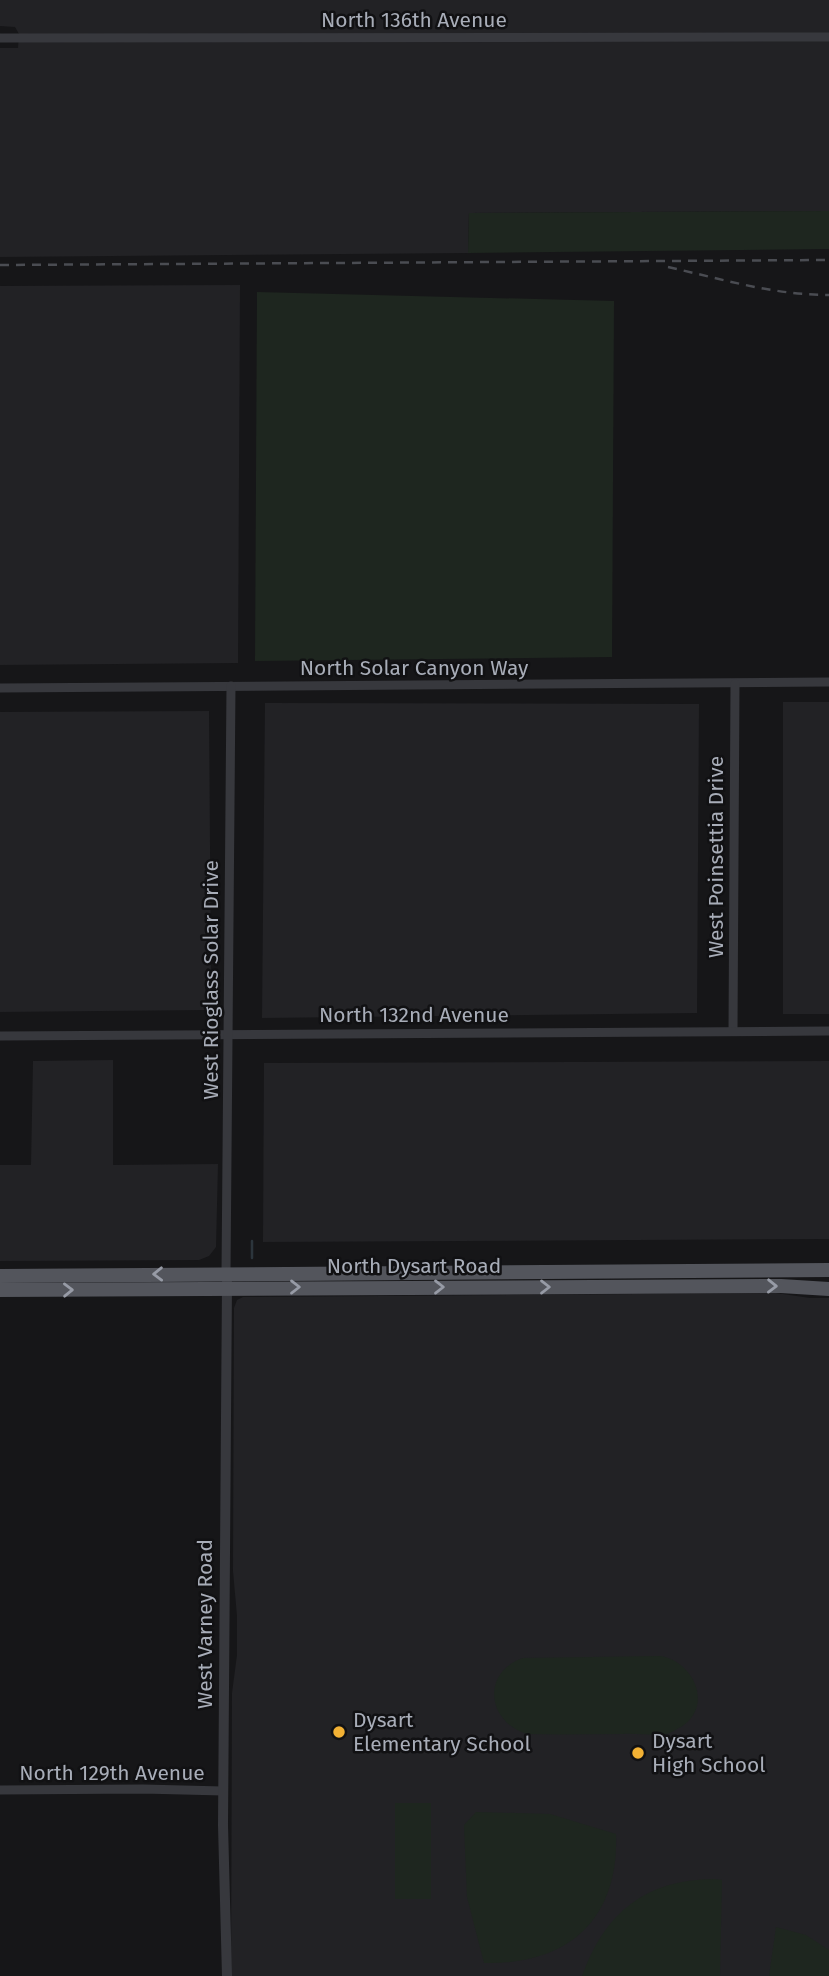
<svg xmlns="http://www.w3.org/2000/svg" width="829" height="1976" font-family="'Fira Sans',sans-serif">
	<rect width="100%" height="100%" fill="#161618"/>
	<!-- built -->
	<g fill="#222225">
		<polygon points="0,0 829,0 829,211 469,213 468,253 0,257 0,48 18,48 19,34 15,27 0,26"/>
		<polygon points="240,285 238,663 0,665 0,286"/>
		<rect x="783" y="702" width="46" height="312"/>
		<polygon points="265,703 699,704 697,1013 262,1018"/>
		<polygon points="209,711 211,979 205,980 206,1010 0,1012 0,712"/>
		<polygon points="113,1060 113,1165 218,1164 216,1247 209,1256 199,1260 0,1261 0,1165 31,1165 33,1061"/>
		<polygon points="829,1061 829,1239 263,1242 264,1063"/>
		<polygon points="776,1293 810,1298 829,1298 829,1976 231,1976 232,1693 237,1655 237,1616 233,1571 234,1308 237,1300 243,1297"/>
	</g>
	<!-- green -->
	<g fill="#1e261f">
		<polygon points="829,211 829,249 468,253 469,213"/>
		<polygon points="257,292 614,301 612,657 255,661"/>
		<path d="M661,1656C694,1662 714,1706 681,1727C676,1729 672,1733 666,1734C653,1736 637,1733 623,1734C591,1734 559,1735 527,1734C487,1722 481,1672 523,1658Z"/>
		<rect x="395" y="1803" width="36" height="96"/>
		<path d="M476,1812L550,1814L616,1834C619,1920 568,1965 484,1963L467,1897L464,1825Z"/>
		<path d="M714,1879L722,1880L720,1976H582C605,1912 645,1880 714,1879Z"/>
		<polygon points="776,1927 806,1935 829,1950 829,1976 769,1976"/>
	</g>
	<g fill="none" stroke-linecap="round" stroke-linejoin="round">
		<!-- stream -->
		<polyline stroke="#2c353c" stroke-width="2.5" points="252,1241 252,1258"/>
		<!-- minor -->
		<g stroke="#37383d" stroke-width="9">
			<polyline points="0,38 829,37"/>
			<polyline points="0,688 829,682"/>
			<polyline points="733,1031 735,684"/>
			<polyline points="0,1036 829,1031"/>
			<polyline points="226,1273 231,686"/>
			<polyline points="0,1790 143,1789 223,1791"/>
		</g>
		<!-- tertiary -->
		<polyline stroke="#37383d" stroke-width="10" points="227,1282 223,1825 227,1976"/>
		<!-- primary -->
		<g stroke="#53555c" stroke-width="14">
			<polyline points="0,1276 829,1270"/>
			<polyline points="0,1290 781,1286 829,1289"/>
		</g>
		<!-- rail -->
		<g stroke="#4a4c52" stroke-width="2.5" stroke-dasharray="9 7" stroke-linecap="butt">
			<polyline points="0,265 829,260"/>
			<path d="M668,267C722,279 773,295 829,295"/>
		</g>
	</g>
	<!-- one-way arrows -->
	<defs><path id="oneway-chevron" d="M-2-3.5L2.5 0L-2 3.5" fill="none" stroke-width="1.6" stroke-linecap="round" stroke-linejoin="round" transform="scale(1.75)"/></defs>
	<g stroke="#979ba6">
		<use href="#oneway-chevron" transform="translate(158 1274) rotate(179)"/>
		<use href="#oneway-chevron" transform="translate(772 1286) rotate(1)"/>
		<use href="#oneway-chevron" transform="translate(295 1287)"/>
		<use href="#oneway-chevron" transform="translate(439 1287)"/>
		<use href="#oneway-chevron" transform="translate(545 1287)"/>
		<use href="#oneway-chevron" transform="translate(68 1290) rotate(-1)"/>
	</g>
	<!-- markers -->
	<g fill="#f2b134" stroke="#111113" stroke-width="2.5">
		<circle cx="339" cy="1732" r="7"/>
		<circle cx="638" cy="1753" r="7"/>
	</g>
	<g text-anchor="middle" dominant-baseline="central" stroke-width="5" stroke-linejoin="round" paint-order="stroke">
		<!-- street labels -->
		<g font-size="21" fill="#a8adb8" stroke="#111113">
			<text x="414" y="20">North 136th Avenue</text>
			<text x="414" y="668">North Solar Canyon Way</text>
			<text transform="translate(716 857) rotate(-90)">West Poinsettia Drive</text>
			<text transform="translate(211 980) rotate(-90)">West Rioglass Solar Drive</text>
			<text x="414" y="1015">North 132nd Avenue</text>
			<text x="414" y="1266">North Dysart Road</text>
			<text transform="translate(205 1624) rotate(-90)">West Varney Road</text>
			<text x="112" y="1773">North 129th Avenue</text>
		</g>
		<!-- poi labels -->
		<g font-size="21" fill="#a8adb8" stroke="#111113" text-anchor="start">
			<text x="353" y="1720">Dysart<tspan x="353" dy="24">Elementary School</tspan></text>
			<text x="652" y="1741">Dysart<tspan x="652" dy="24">High School</tspan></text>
		</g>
	</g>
</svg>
